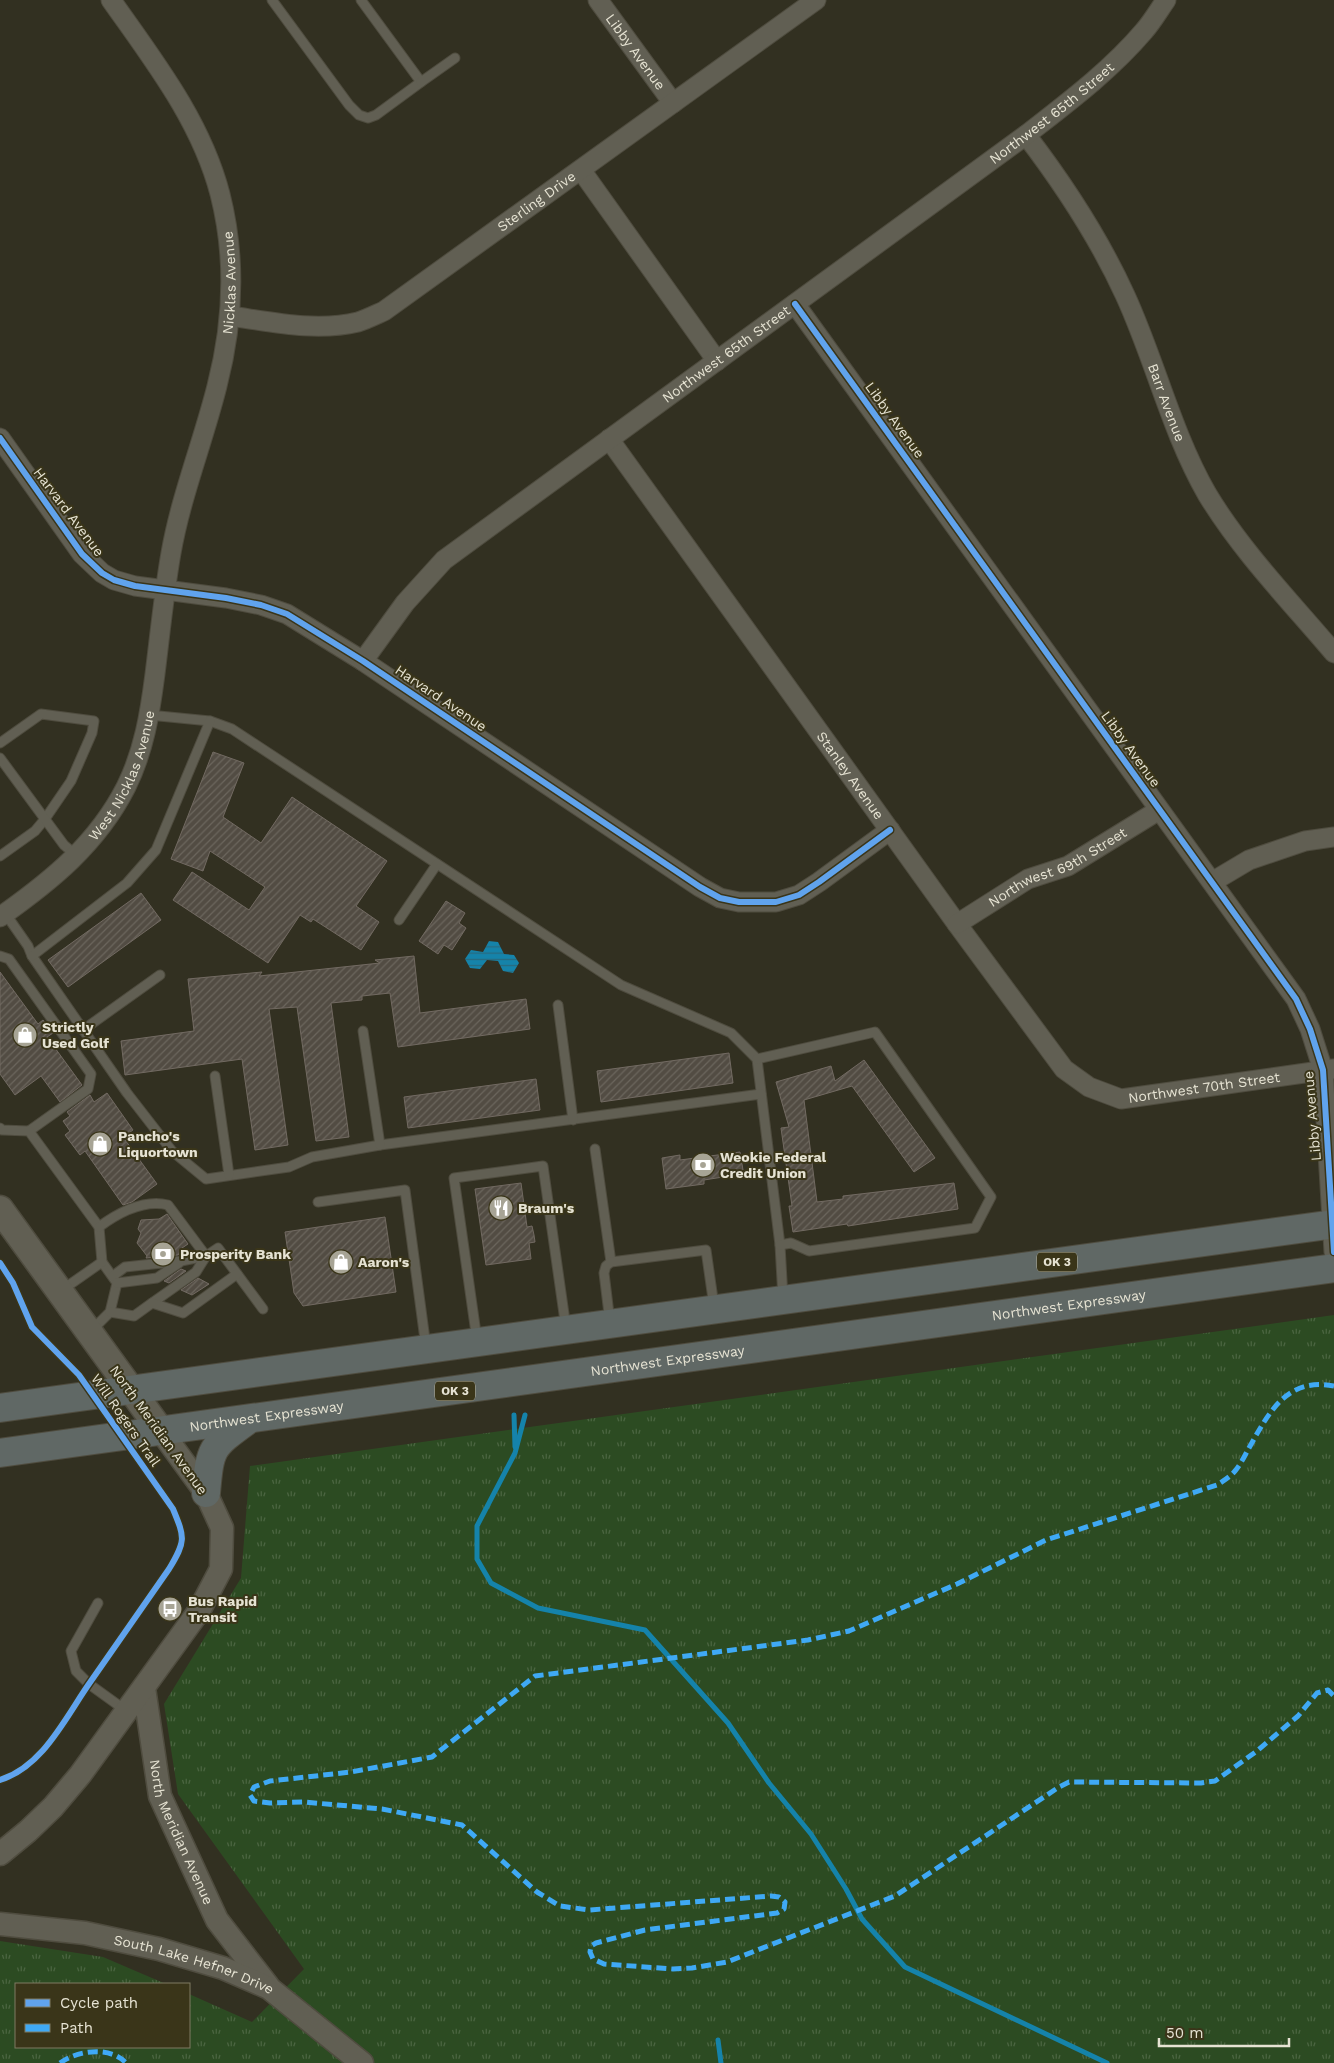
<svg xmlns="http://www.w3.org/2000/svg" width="1334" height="2063" font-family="'Work Sans',sans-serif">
	<defs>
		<pattern id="grass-tufts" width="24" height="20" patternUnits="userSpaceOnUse" patternTransform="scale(1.25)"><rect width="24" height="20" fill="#2c4b22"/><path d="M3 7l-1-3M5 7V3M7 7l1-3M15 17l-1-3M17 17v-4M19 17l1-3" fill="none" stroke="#4b6541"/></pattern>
		<pattern id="water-rules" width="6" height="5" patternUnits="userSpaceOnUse" patternTransform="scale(1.25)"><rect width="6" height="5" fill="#1583aa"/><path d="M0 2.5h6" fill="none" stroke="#286a7f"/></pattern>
		<pattern id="building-hatch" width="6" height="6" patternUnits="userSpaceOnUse" patternTransform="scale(1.25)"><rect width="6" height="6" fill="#524c43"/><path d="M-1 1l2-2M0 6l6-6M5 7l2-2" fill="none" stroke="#6b665d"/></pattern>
	</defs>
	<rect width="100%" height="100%" fill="#323021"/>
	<!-- grass -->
	<polygon fill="url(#grass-tufts)" points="1334,1315 1334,2063 0,2063 0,1941 103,1957 166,1984 16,1984 16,2047 189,2047 189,1994 252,2022 304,1969 178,1794 164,1704 241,1578 250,1466"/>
	<!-- water -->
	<polygon fill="url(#water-rules)" points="489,941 498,942 504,954 514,955 519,963 513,973 503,971 498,961 487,960 480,969 470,968 465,959 471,950 483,952"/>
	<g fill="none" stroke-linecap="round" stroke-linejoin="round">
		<!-- stream -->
		<g stroke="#1583aa" stroke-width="5">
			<polyline points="514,1415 515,1447"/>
			<polyline points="525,1415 515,1453 477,1526 477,1559 491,1583 538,1608 645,1630 728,1723 769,1783 811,1834 846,1889 862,1919 905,1967 1107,2063"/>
			<polyline points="718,2040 721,2063"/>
		</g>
	</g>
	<!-- building -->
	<g fill="url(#building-hatch)" stroke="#726a62">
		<polygon points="213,752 244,763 223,817 261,843 292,797 387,861 356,906 379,922 361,950 313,919 311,922 300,915 268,963 173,900 192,872 249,910 265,887 210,851 203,871 171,859"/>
		<polygon points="141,893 161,920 68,987 48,960"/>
		<polygon points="446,901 465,913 459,923 466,928 452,950 444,945 438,954 419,941"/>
		<polygon points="414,956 420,1013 526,999 530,1029 398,1047 390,993 362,996 362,1000 331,1003 349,1137 316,1141 297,1007 269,1009 288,1145 255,1150 242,1059 125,1075 121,1041 194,1031 188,979 262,972 259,976 380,963 375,960"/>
		<polygon points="0,972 38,1024 43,1020 53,1033 47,1037 82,1085 60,1102 41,1076 15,1095 0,1074"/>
		<polygon points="729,1053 733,1083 601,1102 597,1071"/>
		<polygon points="864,1060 935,1158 914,1172 852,1086 804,1100 817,1202 843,1199 843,1196 954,1183 958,1209 848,1226 847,1224 793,1232 789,1206 792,1206 781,1128 789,1127 776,1082 831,1066 835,1081"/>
		<polygon points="536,1079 540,1110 408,1128 404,1097"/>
		<polygon points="107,1093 133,1130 123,1137 157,1184 132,1202 123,1205 85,1151 80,1155 65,1135 70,1131 63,1121 70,1116 67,1112 90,1095 94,1102"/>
		<polygon points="740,1152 743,1170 722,1173 723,1177 704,1180 704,1184 666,1189 662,1158 680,1155 680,1160"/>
		<polygon points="521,1183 527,1227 532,1226 534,1235 535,1242 529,1243 531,1259 486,1265 475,1189"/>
		<polygon points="167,1214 188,1244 182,1248 184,1251 178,1255 146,1258 147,1256 137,1243 141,1233 138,1229 141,1220 159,1219"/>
		<polygon points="385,1217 396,1292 303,1306 294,1293 285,1232"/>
		<polygon points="181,1269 186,1271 169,1283 164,1281"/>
		<polygon points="198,1278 209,1284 192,1295 181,1290"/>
	</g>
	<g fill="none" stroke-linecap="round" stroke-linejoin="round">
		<defs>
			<g id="service">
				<polyline points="272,0 349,105 359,115 368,118 376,115 421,82 361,0"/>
				<polyline points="421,82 455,58"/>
				<polyline points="149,715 210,721 232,729 621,985 731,1033 757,1059 780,1245 783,1298"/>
				<polyline points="0,743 41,714 94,721 92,733 71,781 45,819 35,831 0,856"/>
				<polyline points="0,758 64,845 77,856"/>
				<polyline points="5,913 28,946 32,956 127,1093 172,1151 206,1179 289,1167 312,1157 380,1145 761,1094"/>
				<polyline points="399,920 437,864"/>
				<polyline points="0,956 9,959 91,1074 88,1089 29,1131"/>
				<polyline points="32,956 127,883 156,850 210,721"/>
				<polyline points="558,1005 573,1120"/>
				<polyline points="83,1030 160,975"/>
				<polyline points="363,1031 380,1145"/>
				<polyline points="757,1059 875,1032 991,1197 975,1228 809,1251 791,1243 780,1245"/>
				<polyline points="215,1076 229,1175"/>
				<polyline points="0,1128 2,1130 29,1131 99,1227 102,1262 117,1283 110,1312 91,1331"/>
				<polyline points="595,1149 611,1262"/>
				<polyline points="318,1202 405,1190 426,1347"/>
				<path d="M99,1227C118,1213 143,1199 168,1205L206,1256"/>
				<polyline points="113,1276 125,1267 181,1261 206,1256"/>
				<polyline points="117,1283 157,1278 179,1263"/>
				<polyline points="62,1290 102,1262"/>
				<polyline points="152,1303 196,1272 206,1256 218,1248 263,1309"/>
				<polyline points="110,1312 134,1316 152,1303 183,1313 237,1274"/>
				<polyline points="610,1322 604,1273 606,1266 611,1262 706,1250 714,1306"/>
				<polyline points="477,1340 454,1178 543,1166 566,1328"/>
				<polyline points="98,1603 71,1651 76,1671 89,1684 125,1710"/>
			</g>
			<g id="minor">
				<path id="s1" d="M598,0L673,103"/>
				<path id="s2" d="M1026,135C1065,186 1098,236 1125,295C1155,360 1171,431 1207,494C1242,552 1291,602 1334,653"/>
				<polyline points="581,170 717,361"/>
				<polyline points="795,304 1296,999 1310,1029 1323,1070 1334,1252"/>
				<path id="s3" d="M230,316C272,322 316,332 358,322C367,319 375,315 384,311L816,0"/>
				<polyline points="0,438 82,554 102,573 114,580 135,586 226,598 261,605 287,614 363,661 700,887 720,898 739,902 776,902 799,895 819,882 890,830"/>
				<path id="s4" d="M609,439L957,924L1064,1069L1089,1087L1121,1099L1334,1069"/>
				<path id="s5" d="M363,661L405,603L444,560L1026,135C1067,103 1110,71 1144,31C1152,22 1159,10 1166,0"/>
				<polyline points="1212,882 1249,860 1305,841 1334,837"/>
				<path id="s6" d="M0,917C51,881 97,844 126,787C144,751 150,713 155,674C160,634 164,593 171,553C181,496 203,442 217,386C233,324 236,257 220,194C201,121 154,61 111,0"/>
				<path id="s7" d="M957,924L1028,879L1068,866L1159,810"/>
			</g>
			<g id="tertiary">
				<path id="s8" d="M144,1688L160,1796L217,1920L268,1986"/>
				<polyline points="0,1854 28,1831 53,1807 80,1775 199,1611 221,1569 222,1528 206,1493 161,1431"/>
				<path id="s9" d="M0,1924L85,1933L159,1949L223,1968L269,1988L362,2063"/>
			</g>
			<polyline id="secondary" points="0,1209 161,1431"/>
			<g id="trunk">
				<polyline points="0,1408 1334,1224"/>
				<path id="s10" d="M0,1453L1334,1268"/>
				<path d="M206,1493C210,1447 211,1447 248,1420"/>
			</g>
		</defs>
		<!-- service casing -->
		<use href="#service" stroke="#4f4c3f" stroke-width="11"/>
		<!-- minor casing -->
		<use href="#minor" stroke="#4f4c3f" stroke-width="21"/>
		<!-- tertiary casing -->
		<use href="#tertiary" stroke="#4f4c3f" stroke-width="25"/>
		<!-- secondary casing -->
		<use href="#secondary" stroke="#4f4c3f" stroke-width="29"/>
		<!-- trunk casing -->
		<use href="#trunk" stroke="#4f4c3f" stroke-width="30"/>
		<!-- service -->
		<use href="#service" stroke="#615f53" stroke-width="9"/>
		<!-- minor -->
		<use href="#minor" stroke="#615f53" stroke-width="19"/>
		<!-- tertiary -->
		<use href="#tertiary" stroke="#615f53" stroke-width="22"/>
		<!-- secondary -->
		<use href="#secondary" stroke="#615f53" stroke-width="26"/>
		<!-- trunk -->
		<use href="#trunk" stroke="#606865" stroke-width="28"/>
		<!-- quiet -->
		<g stroke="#3fa9f5" stroke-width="5" stroke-dasharray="10 5" stroke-linecap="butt">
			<path d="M1334,1386C1287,1377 1269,1412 1249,1448C1245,1455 1241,1464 1235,1471C1230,1477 1223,1481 1217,1485L1046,1540L957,1584L849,1631L808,1640L535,1676L432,1757L351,1772L270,1781L254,1787L250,1795L254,1801L270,1803L304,1802L382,1809L462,1825L537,1892L560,1906L589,1910L771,1896L779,1897L785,1902L784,1909L777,1913L645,1930L596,1943L591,1946L590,1952L593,1959L604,1964L673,1969L692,1968L727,1962L895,1896L1059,1787L1069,1782L1201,1783L1215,1781L1257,1751L1298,1716L1317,1693L1328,1690L1334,1696"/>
			<path d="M60,2063C78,2050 110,2046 126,2063"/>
		</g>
		<defs>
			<g id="cycleway">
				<polyline points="795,304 1296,999 1310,1029 1323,1070 1334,1252"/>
				<polyline points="0,438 82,554 102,573 114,580 135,586 226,598 261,605 287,614 363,661 700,887 720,898 739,902 776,902 799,895 819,882 890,830"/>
				<path d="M0,1263L13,1283L32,1327L79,1375L173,1509C185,1538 186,1541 169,1569C143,1606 117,1644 91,1681C66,1716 44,1766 0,1780"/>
			</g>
		</defs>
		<!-- cycleway casing -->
		<use href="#cycleway" stroke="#3a3519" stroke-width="9"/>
		<!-- cycleway -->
		<use href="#cycleway" stroke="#60a3ed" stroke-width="6"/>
	</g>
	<!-- icons -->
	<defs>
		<symbol id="shop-disc" viewBox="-11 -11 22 22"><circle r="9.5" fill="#a7a495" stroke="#3a3519"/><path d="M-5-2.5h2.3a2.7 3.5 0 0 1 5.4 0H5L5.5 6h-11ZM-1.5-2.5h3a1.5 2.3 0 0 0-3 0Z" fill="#fff"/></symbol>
		<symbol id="bank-disc" viewBox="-11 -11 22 22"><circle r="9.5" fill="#a7a495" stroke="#3a3519"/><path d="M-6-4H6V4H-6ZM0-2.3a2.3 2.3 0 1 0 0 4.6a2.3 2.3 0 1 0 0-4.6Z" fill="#fff"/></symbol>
		<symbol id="restaurant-disc" viewBox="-11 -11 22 22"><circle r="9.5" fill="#a7a495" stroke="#3a3519"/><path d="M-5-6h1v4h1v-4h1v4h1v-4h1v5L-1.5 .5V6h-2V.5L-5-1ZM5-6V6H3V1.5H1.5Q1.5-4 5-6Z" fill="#fff"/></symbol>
		<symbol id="bus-disc" viewBox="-11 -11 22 22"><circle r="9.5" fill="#a7a495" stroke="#3a3519"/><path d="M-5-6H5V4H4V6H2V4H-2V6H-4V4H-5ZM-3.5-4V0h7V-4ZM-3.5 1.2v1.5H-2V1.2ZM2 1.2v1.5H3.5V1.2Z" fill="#fff"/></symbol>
	</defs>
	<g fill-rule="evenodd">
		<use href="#shop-disc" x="11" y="1021" width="28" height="28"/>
		<use href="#shop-disc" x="86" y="1130" width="28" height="28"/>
		<use href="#bank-disc" x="689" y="1151" width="28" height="28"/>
		<use href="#restaurant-disc" x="487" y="1194" width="28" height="28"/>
		<use href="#bank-disc" x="149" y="1240" width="28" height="28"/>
		<use href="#shop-disc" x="327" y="1248" width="28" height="28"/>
		<use href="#bus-disc" x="156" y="1595" width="28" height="28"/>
	</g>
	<g text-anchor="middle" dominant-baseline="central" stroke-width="4" stroke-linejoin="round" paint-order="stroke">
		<!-- shield labels -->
		<g fill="#3a3519" stroke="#b2af9b" stroke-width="1">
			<rect x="1037" y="1252.5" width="40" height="19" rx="4"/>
			<rect x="435" y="1381.5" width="40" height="19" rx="4"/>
		</g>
		<g font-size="12" font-weight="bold" fill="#e6e3d3">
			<text x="1057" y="1262">OK 3</text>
			<text x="455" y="1391">OK 3</text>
		</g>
		<!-- street labels -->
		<g font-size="14" fill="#e6e3d3" stroke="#3a3519">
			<text stroke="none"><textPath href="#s1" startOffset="64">Libby Avenue</textPath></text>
			<text stroke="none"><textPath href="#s5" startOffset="884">Northwest 65th Street</textPath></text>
			<text stroke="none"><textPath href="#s3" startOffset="345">Sterling Drive</textPath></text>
			<text stroke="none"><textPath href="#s6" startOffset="700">Nicklas Avenue</textPath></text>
			<text stroke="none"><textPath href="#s5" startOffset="479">Northwest 65th Street</textPath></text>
			<text stroke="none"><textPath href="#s2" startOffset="304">Barr Avenue</textPath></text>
			<text transform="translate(895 420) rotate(54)">Libby Avenue</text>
			<text transform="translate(69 512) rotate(53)">Harvard Avenue</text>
			<text transform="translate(441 698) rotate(34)">Harvard Avenue</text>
			<text transform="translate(1131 749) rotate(54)">Libby Avenue</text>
			<text stroke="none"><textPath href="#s6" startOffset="192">West Nicklas Avenue</textPath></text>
			<text stroke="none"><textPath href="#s4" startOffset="414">Stanley Avenue</textPath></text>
			<text stroke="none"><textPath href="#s7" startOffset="116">Northwest 69th Street</textPath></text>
			<text stroke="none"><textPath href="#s4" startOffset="926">Northwest 70th Street</textPath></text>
			<text transform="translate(1312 1116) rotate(-95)">Libby Avenue</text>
			<text stroke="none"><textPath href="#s10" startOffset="1079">Northwest Expressway</textPath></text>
			<text stroke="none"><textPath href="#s10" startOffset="674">Northwest Expressway</textPath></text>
			<text stroke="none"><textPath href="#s10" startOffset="269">Northwest Expressway</textPath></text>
			<text transform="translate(126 1420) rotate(55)">Will Rogers Trail</text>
			<text transform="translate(159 1430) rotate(54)">North Meridian Avenue</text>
			<text stroke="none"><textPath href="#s8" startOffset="150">North Meridian Avenue</textPath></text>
			<text stroke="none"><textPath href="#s9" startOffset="199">South Lake Hefner Drive</textPath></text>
		</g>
		<!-- poi labels -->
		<g font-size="14" font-weight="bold" fill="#e6e3d3" stroke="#3a3519" text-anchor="start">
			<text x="42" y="1027">Strictly<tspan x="42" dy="16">Used Golf</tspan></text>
			<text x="118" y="1136">Pancho's<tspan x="118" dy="16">Liquortown</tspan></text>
			<text x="720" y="1157">Weokie Federal<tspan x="720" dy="16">Credit Union</tspan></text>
			<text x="518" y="1208">Braum's</text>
			<text x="180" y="1254">Prosperity Bank</text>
			<text x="358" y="1262">Aaron's</text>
			<text x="188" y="1601">Bus Rapid<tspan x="188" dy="16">Transit</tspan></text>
		</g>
	</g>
	<!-- legend -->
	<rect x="15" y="1983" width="175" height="65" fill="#3a3519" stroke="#7f7b63"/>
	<rect x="25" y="1999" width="25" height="8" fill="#60a3ed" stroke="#7f7b63"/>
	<text x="60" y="2008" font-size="15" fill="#e6e3d3">Cycle path</text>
	<rect x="25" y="2024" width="25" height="8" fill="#3fa9f5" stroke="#7f7b63"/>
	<text x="60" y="2033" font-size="15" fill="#e6e3d3">Path</text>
	<!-- scale -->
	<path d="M1159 2038v8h130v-8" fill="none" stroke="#e6e3d3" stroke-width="2.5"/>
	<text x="1166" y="2038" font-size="15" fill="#e6e3d3" stroke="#3a3519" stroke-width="4" paint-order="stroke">50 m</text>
</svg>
